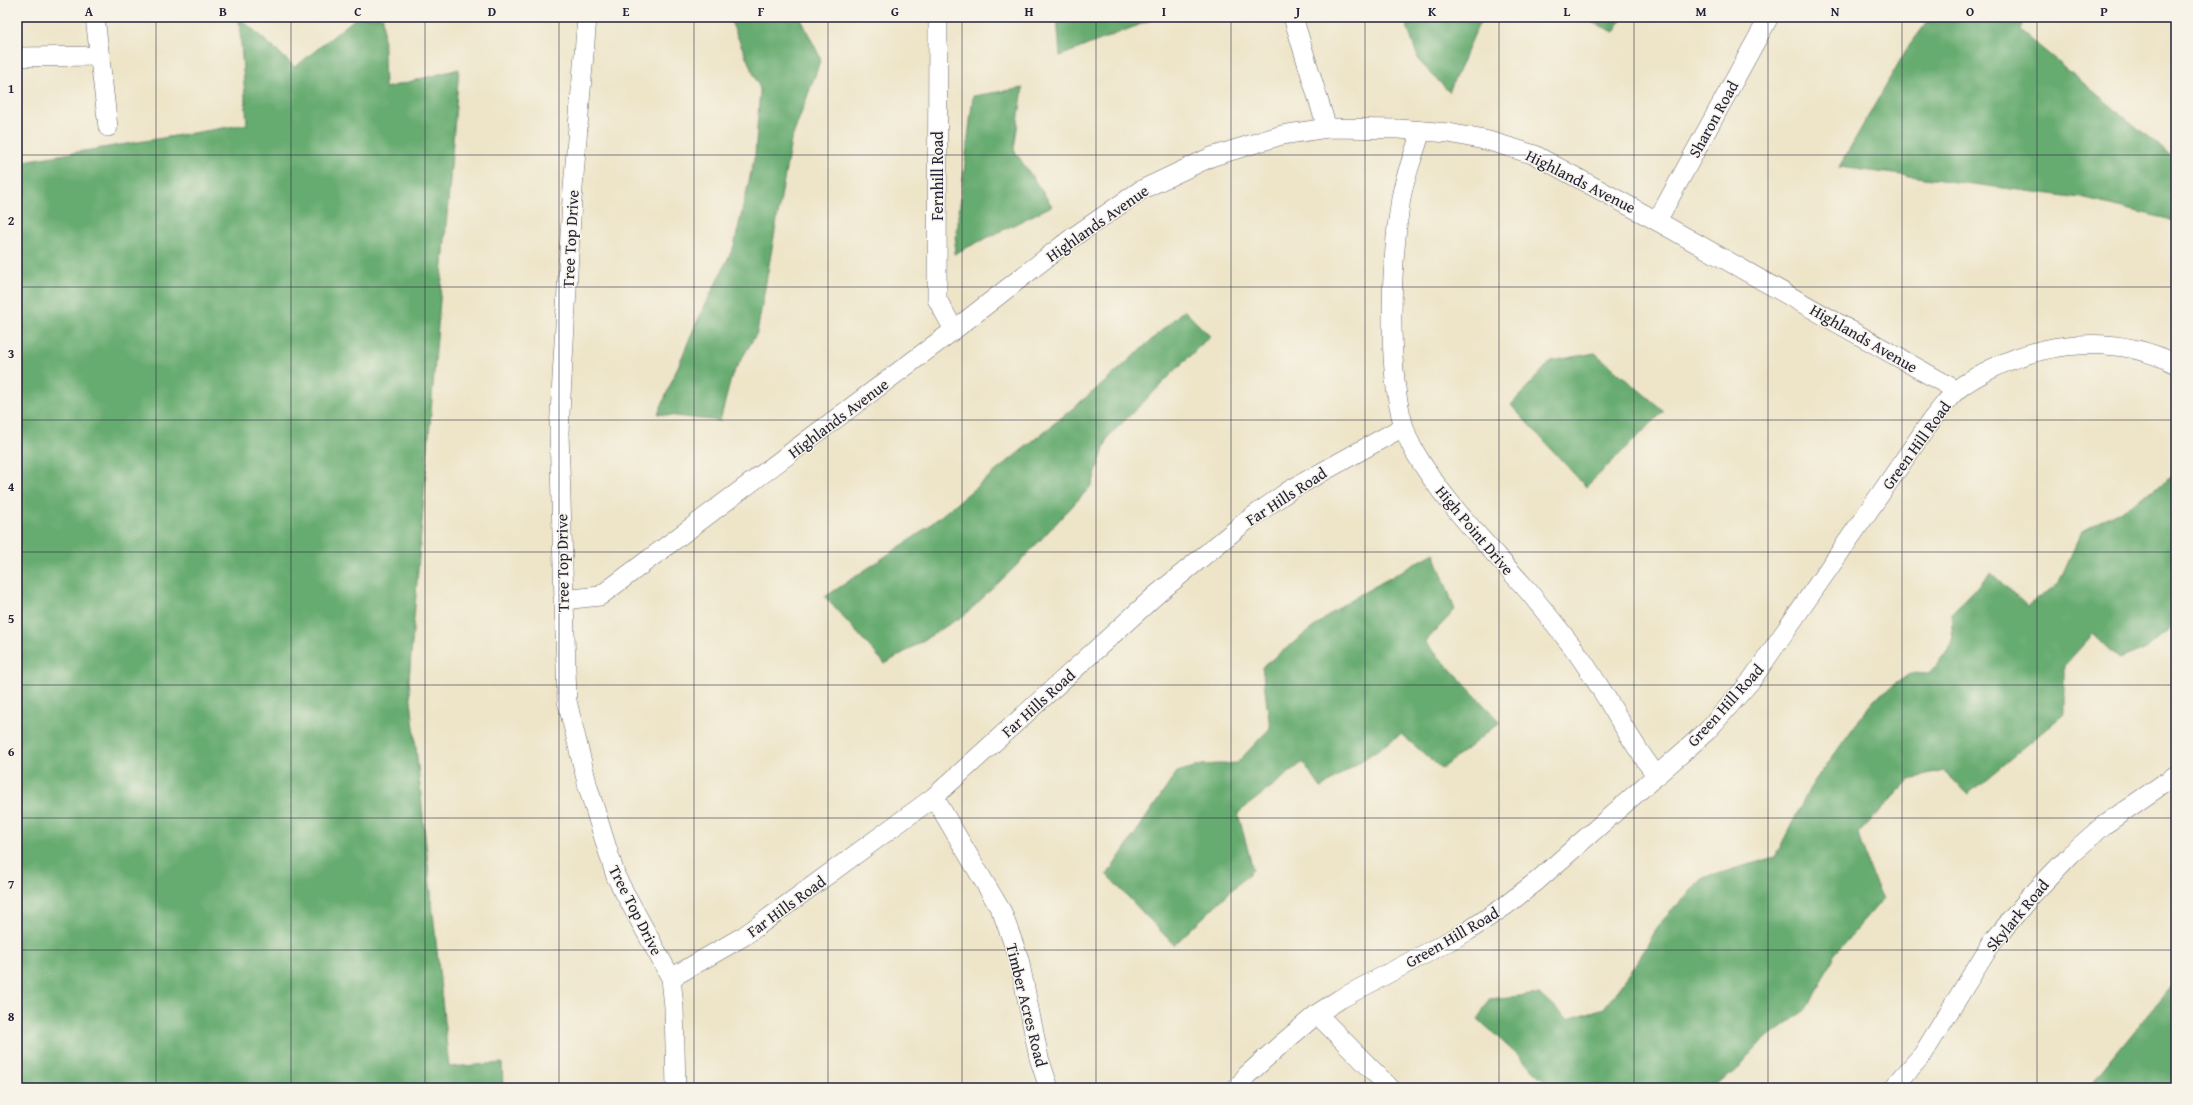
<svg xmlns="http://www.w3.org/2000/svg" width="2193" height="1105" font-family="'Gentium Book Plus',serif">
	<rect width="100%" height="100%" fill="#f7f3e8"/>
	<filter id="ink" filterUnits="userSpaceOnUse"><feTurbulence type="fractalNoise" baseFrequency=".025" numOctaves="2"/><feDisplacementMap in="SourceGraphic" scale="8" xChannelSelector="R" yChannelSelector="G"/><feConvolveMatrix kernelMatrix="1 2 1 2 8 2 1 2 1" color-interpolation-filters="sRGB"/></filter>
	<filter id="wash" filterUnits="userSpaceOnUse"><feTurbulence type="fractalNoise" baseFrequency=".012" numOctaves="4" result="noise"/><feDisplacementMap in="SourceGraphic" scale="16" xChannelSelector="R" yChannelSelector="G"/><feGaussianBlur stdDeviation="0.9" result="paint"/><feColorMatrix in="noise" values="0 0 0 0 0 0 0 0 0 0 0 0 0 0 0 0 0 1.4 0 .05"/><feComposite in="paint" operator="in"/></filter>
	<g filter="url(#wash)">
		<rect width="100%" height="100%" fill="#eee5c9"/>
		<!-- forest -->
		<g fill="#66ab70" stroke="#446656">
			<polygon points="239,17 295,67 357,17 383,17 385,88 459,69 409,680 449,1067 502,1063 503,1088 17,1088 17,162 247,124"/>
			<polygon points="729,17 800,17 821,59 791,141 757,333 732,375 720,421 658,414 695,326 734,246 755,155 760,89"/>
			<polygon points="1057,17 1159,17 1060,56"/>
			<polygon points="1404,17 1482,17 1449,92 1419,61"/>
			<polygon points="1581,17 1623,17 1614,32"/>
			<polygon points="1931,17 2025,17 2021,31 2176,160 2176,221 2081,198 1839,167 1906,50"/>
			<polygon points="1023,88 1014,150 1052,206 954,254 973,96"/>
			<polygon points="1184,310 1210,336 1108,437 1092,485 1017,565 966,614 885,664 825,597 920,533 1105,382"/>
			<polygon points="1595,353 1664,411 1586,487 1511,405 1551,361"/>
			<polygon points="2176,474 2176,623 2146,649 2120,660 2093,634 2064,666 2064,714 1968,794 1944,771 1910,779 1859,833 1869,869 1883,899 1834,955 1808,1008 1757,1046 1735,1072 1710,1088 1553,1088 1478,1019 1489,999 1540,994 1568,1019 1604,1008 1635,966 1660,923 1703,878 1775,857 1810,788 1874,699 1911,673 1930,674 1953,642 1951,614 1991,573 2027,606 2058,584 2082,531 2130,505"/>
			<polygon points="1434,553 1455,610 1425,642 1500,722 1442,769 1401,734 1321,788 1303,762 1238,813 1253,870 1174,945 1107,875 1177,772 1202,765 1237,763 1270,728 1262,667 1345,603"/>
			<polygon points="2176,980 2176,1088 2088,1088"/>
		</g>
	</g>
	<g filter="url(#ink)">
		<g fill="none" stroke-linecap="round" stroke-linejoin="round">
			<defs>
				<g id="minor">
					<polyline points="95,17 108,127"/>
					<polyline points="587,17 572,200 559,432 567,701 588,787 616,877 671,978 674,1007 676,1088"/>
					<polyline points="938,17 937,299 954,330"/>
					<polyline points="1293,17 1327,128"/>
					<polyline points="17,57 100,56"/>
					<path d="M1421,131C1415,152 1405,175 1401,198C1391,261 1383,393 1413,449C1444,503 1488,545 1529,592C1542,608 1555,624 1568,641C1602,683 1623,733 1657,776"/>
					<polyline points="1657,221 1769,17"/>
					<polyline points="563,600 600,596 954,330 1072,238 1141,190 1211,157 1282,135 1327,128 1399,129 1449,133 1489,141 1535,155 1657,221 1956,390"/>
					<polyline points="934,797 1002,912 1019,959 1039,1058 1049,1088"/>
					<polyline points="671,978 744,936 934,797 1156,595 1245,522 1290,490 1403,427"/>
					<polyline points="1317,1014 1390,1088"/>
					<path d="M1237,1088L1247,1075L1278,1047L1317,1014L1340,999L1468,931L1505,906L1537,881L1707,731L1750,682L1933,418C1941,409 1948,398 1957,390C1967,381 1979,375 1991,369C2048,340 2117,335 2176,364"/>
					<polyline points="1893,1088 1923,1054 1991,944 2030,897 2071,854 2104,825 2176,775"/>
				</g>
			</defs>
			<!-- minor casing -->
			<use href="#minor" stroke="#69666d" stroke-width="20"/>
			<!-- minor -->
			<use href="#minor" stroke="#fff" stroke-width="19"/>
		</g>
	</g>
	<!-- grid -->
	<path fill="none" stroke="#22223b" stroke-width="1" stroke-opacity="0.55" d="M156,17V1088M291,17V1088M425,17V1088M559,17V1088M694,17V1088M828,17V1088M962,17V1088M1096,17V1088M1231,17V1088M1365,17V1088M1499,17V1088M1634,17V1088M1768,17V1088M1902,17V1088M2037,17V1088M17,155H2176M17,287H2176M17,420H2176M17,552H2176M17,685H2176M17,818H2176M17,950H2176"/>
	<g text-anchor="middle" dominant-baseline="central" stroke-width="3" stroke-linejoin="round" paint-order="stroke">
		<!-- street labels -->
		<g font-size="16" fill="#22223b" stroke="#f7f3e8">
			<text transform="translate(1713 119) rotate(-61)">Sharon Road</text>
			<text transform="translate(937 176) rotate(-90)">Fernhill Road</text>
			<text transform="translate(1581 181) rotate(27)">Highlands Avenue</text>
			<text transform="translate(1097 223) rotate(-35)">Highlands Avenue</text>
			<text transform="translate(570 239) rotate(-87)">Tree Top Drive</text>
			<text transform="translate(1864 338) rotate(30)">Highlands Avenue</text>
			<text transform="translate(838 418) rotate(-37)">Highlands Avenue</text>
			<text transform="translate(1916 445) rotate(-54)">Green Hill Road</text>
			<text transform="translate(1286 496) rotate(-33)">Far Hills Road</text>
			<text transform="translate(1475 530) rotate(50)">High Point Drive</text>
			<text transform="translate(562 563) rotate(-91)">Tree Top Drive</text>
			<text transform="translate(1038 703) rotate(-42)">Far Hills Road</text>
			<text transform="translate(1725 705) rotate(-48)">Green Hill Road</text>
			<text transform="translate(786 906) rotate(-36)">Far Hills Road</text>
			<text transform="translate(636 910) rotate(63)">Tree Top Drive</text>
			<text transform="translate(2017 915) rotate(-50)">Skylark Road</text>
			<text transform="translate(1452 937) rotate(-30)">Green Hill Road</text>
			<text transform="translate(1027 1005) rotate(76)">Timber Acres Road</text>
		</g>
	</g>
	<!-- margin -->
	<rect width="2193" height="1105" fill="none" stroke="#f7f3e8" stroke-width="44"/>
	<rect x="22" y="22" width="2149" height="1061" fill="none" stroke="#22223b" stroke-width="1.5"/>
	<g font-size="13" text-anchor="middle" font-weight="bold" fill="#22223b">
		<text x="89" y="16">A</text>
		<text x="223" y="16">B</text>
		<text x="358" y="16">C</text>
		<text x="492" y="16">D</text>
		<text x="626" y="16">E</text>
		<text x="761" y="16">F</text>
		<text x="895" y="16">G</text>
		<text x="1029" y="16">H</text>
		<text x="1164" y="16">I</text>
		<text x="1298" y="16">J</text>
		<text x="1432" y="16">K</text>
		<text x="1567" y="16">L</text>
		<text x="1701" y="16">M</text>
		<text x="1835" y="16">N</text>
		<text x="1970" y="16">O</text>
		<text x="2104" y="16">P</text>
		<text x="11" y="93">1</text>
		<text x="11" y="225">2</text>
		<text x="11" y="358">3</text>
		<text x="11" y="491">4</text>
		<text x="11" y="623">5</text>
		<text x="11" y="756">6</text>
		<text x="11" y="889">7</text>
		<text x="11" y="1021">8</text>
	</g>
</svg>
